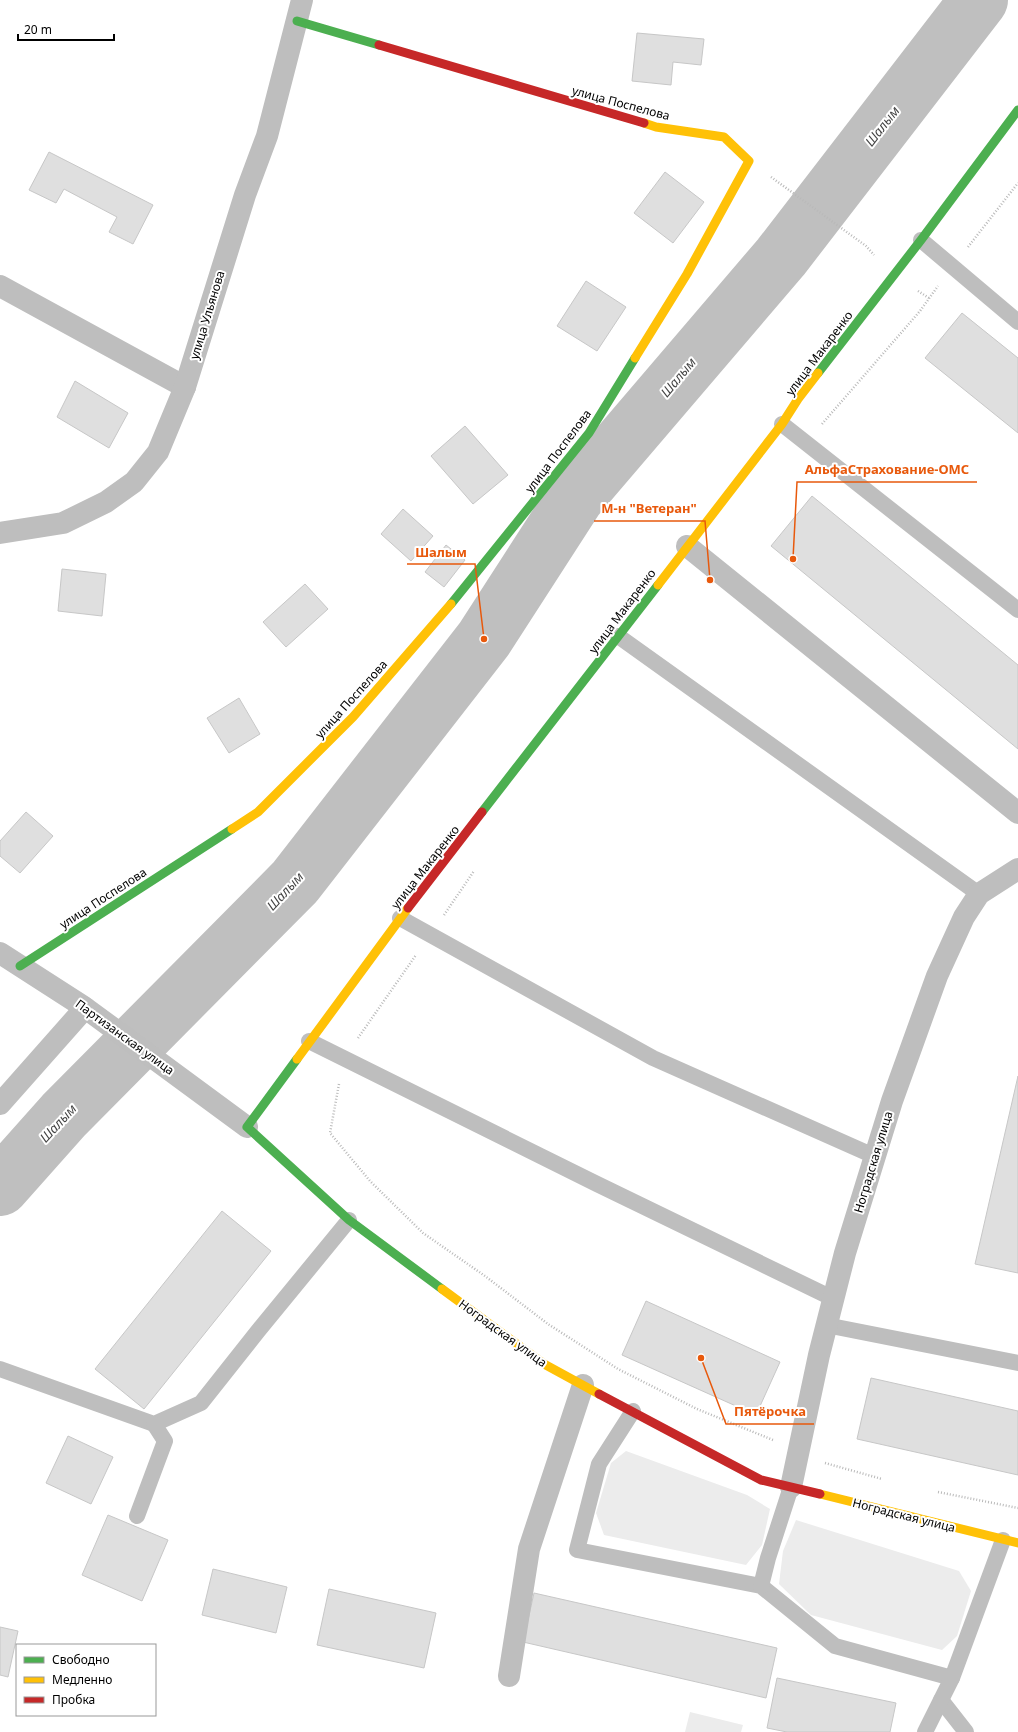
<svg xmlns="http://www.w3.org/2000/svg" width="1018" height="1732" font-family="'Noto Sans',sans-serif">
	<rect width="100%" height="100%" fill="#fff"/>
	<!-- green -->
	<g fill="#ececec">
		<polygon points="626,1451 747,1495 770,1509 762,1545 746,1565 604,1535 596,1513 611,1463"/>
		<polygon points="796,1520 959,1571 971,1591 957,1636 942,1650 811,1615 779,1584 783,1551"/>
		<polygon points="690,1712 743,1725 741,1732 685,1732"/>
	</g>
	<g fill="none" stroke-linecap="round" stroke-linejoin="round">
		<!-- river -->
		<polyline stroke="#bfbfbf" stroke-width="58" points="0,1187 64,1115 295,882 484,639 575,498 781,257 979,0"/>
	</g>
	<!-- building -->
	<g fill="#dfdfdf" stroke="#c7c7c7">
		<polygon points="637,33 704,39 701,65 673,62 671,85 632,81"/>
		<polygon points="49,152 153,205 133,244 109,232 117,217 64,189 56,203 29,190"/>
		<polygon points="665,172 704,202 673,243 634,213"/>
		<polygon points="586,281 626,307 597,351 557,326"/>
		<polygon points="962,313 1018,358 1018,433 925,358"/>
		<polygon points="75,381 128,413 109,448 57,417"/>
		<polygon points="465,426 508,475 473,504 431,456"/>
		<polygon points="812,496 1018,665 1018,749 771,546"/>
		<polygon points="403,509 433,536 411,561 381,534"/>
		<polygon points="446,545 465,560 444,587 425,572"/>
		<polygon points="62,569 106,574 102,616 58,611"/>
		<polygon points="305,584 328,609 286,647 263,622"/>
		<polygon points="239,698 260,734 229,753 207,718"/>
		<polygon points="26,812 53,836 20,873 0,856 0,841"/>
		<polygon points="1018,1076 1018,1273 975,1264"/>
		<polygon points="222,1211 271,1251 144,1409 95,1369"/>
		<polygon points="646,1301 780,1362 756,1415 622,1355"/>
		<polygon points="871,1378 1018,1411 1018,1475 857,1439"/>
		<polygon points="68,1436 113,1457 91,1504 46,1483"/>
		<polygon points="108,1515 168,1540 142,1601 82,1575"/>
		<polygon points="213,1569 287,1587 276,1633 202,1615"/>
		<polygon points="329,1589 436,1613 424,1668 317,1645"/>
		<polygon points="534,1593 777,1648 766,1698 523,1642"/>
		<polygon points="0,1627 18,1631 8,1677 0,1675"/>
		<polygon points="777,1678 896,1703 890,1732 787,1732 767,1728"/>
	</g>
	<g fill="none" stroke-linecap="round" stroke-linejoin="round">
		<!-- path -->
		<g stroke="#b9b9b9" stroke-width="2.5" stroke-dasharray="1 2" stroke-linecap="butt">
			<polyline points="771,177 866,246 874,255"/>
			<polyline points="968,247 1018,183"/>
			<polyline points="918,291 929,298"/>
			<polyline points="822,424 920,311 938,286"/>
			<polyline points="444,915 474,871"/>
			<polyline points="358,1038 416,955"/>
			<polyline points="339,1084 330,1133 370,1181 423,1233 485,1276 548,1324 618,1369 697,1409 773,1440"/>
			<polyline points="825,1463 882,1479"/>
			<polyline points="938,1492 1018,1508"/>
		</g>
		<!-- lane -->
		<g stroke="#bebebe" stroke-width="16">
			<polyline points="921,240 1018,322"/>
			<polyline points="782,424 1018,610"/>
			<polyline points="618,636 979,894"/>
			<polyline points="400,918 653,1058 874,1156"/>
			<polyline points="309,1041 597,1184 832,1298"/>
			<polyline points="826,1325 1018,1363"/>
			<polyline points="0,1369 154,1424 201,1403 258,1331 349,1220"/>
			<polyline points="633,1411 599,1464 577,1550 761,1586 835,1646 952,1678"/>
			<polyline points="137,1516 165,1441 154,1424"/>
			<polyline points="761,1586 768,1558 791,1487"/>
			<polyline points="941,1700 966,1732"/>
			<polyline points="925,1732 952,1678 1003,1540"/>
		</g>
		<!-- street -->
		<g stroke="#bebebe" stroke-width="22">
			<polyline points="0,286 185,387"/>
			<polyline points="0,533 63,523 106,502 134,482 158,452 185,387 245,195 267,136 302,0"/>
			<polyline points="687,546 1018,813"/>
			<polyline points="0,953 84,1007 247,1127"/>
			<polyline points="0,1104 85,1008"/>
			<polyline points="791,1487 819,1355 845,1253 892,1101 937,976 964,917 979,894 1018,869"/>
			<polyline points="509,1676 529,1549 583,1385"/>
		</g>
		<!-- fast -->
		<g stroke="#4caf50" stroke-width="9">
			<polyline points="297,21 379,45"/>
			<polyline points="818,373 921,240 1018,110"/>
			<polyline points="451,604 589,433 635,358"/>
			<polyline points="482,812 658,585"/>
			<polyline points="20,966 232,829"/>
			<polyline points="297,1059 247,1127 349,1220 442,1289"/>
		</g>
		<!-- slow -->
		<g stroke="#ffc107" stroke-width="9">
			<polyline points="635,358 687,274 749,161 724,137 656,127 644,123"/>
			<polyline points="658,585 782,424 798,399 818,373"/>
			<polyline points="232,829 258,812 353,717 451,604"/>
			<polyline points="297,1059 408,908"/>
			<polyline points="442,1289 544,1364 599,1394"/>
			<polyline points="820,1494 1018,1543"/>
		</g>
		<!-- jam -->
		<g stroke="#c62828" stroke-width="9">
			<polyline points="379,45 644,123"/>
			<polyline points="408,908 482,812"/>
			<polyline points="599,1394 761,1480 820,1494"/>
		</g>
	</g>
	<g text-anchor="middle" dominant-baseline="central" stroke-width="4" stroke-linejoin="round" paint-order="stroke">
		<!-- street labels -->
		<g font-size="12" fill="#000" stroke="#fff">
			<text transform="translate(621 103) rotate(15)">улица Поспелова</text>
			<text transform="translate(207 315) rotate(-73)">улица Ульянова</text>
			<text transform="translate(819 353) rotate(-53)">улица Макаренко</text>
			<text transform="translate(558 451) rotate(-53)">улица Поспелова</text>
			<text transform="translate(622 611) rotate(-53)">улица Макаренко</text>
			<text transform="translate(351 699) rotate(-48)">улица Поспелова</text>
			<text transform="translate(425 867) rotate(-52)">улица Макаренко</text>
			<text transform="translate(103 898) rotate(-33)">улица Поспелова</text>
			<text transform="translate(125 1037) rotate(36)">Партизанская улица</text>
			<text transform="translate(873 1162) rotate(-73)">Ноградская улица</text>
			<text transform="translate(503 1333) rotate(36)">Ноградская улица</text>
			<text transform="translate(904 1515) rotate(14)">Ноградская улица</text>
		</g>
		<!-- water labels -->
		<g font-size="13" font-style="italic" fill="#444" stroke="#fff">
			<text transform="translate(882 126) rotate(-52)">Шалым</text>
			<text transform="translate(678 377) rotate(-50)">Шалым</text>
			<text transform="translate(285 891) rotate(-47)">Шалым</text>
			<text transform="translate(58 1123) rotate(-47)">Шалым</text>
		</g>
	</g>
	<!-- callouts -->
	<path fill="none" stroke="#e8590c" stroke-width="1.5" d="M793 559L797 482H977M710 580L705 521H594M484 639L475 564H407M701 1358L726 1424H814"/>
	<g fill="#e8590c" stroke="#fff" stroke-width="1.5">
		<circle cx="793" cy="559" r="4"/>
		<circle cx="710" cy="580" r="4"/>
		<circle cx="484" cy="639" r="4"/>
		<circle cx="701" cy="1358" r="4"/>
	</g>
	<g font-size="13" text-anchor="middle" font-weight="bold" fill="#e8590c" stroke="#fff" stroke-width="4" stroke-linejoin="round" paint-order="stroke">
		<text x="887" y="474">АльфаСтрахование-ОМС</text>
		<text x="649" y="513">М-н "Ветеран"</text>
		<text x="441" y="557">Шалым</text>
		<text x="770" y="1416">Пятёрочка</text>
	</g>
	<!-- legend -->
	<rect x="16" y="1644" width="140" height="72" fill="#ffffff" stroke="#999999"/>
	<rect x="24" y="1657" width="20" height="6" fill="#4caf50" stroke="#999999"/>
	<text x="52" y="1664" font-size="12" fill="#000000">Свободно</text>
	<rect x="24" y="1677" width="20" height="6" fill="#ffc107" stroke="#999999"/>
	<text x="52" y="1684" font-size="12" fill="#000000">Медленно</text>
	<rect x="24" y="1697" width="20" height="6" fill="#c62828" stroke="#999999"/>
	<text x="52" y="1704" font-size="12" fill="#000000">Пробка</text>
	<!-- scale -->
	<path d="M18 34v6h96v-6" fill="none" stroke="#000000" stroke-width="2"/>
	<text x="24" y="34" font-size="12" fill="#000000" stroke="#ffffff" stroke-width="3" paint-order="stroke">20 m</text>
</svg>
